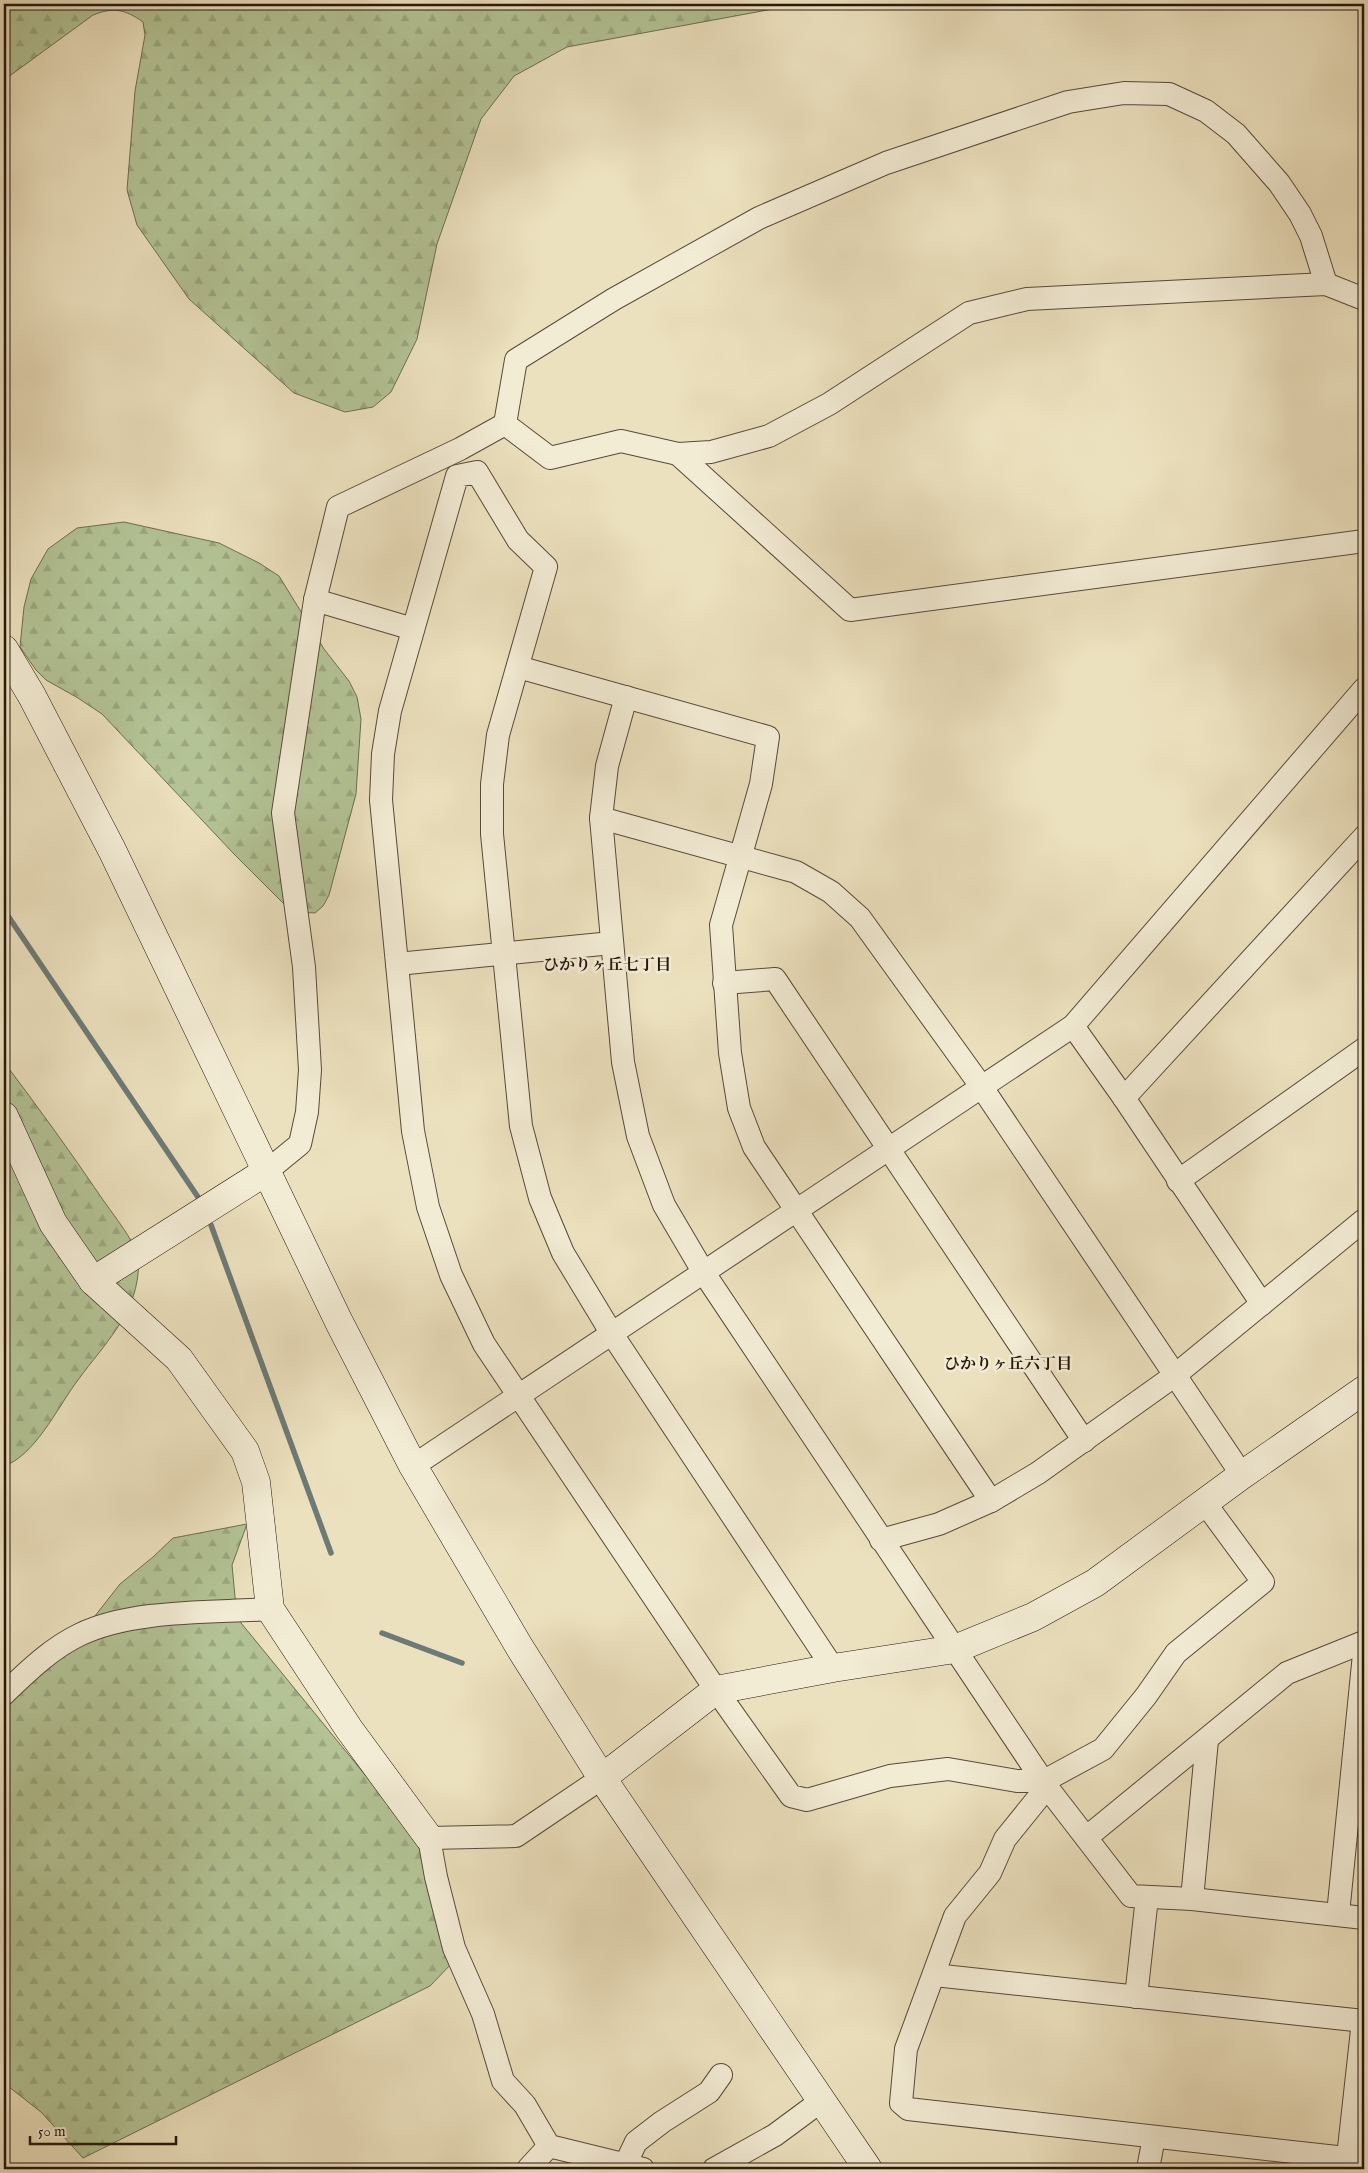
<svg xmlns="http://www.w3.org/2000/svg" width="1368" height="2173" font-family="'IM FELL English','Noto Serif JP',serif">
	<defs>
		<pattern id="forest-firs" width="22" height="20" patternUnits="userSpaceOnUse" patternTransform="scale(1.25)"><rect width="22" height="20" fill="#b3c395"/><path d="M5 1l3.5 6h-7zM16 11l3.5 6h-7z" fill="#9aa77f"/></pattern>
	</defs>
	<rect width="100%" height="100%" fill="#ece1be"/>
	<filter id="stains"><feTurbulence type="fractalNoise" baseFrequency=".004" numOctaves="4"/><feColorMatrix values="0 0 0 0 .2 0 0 0 0 .09 0 0 0 0 .02 0 0 0 .5 -.17"/></filter>
	<radialGradient id="worn" r=".72"><stop offset=".6" stop-color="#630" stop-opacity="0"/><stop offset="1" stop-color="#630" stop-opacity=".3"/></radialGradient>
	<!-- forest -->
	<g fill="url(#forest-firs)" stroke="#6c6e52">
		<path d="M4,4H800L567,47L514,76L481,119L437,244L417,339L391,392L373,407L345,412L294,393L189,299L137,225L127,190L135,91L145,35L143,22C125,9 113,7 93,15L4,80Z"/>
		<polygon points="124,522 219,543 259,563 279,576 324,649 349,681 357,697 361,719 356,794 329,895 323,906 315,913 299,912 283,903 234,854 102,714 78,698 46,680 36,670 20,647 24,607 31,579 48,549 77,528"/>
		<path d="M4,1062C37,1106 70,1151 101,1197C112,1213 126,1230 135,1248C139,1257 139,1271 137,1281C131,1320 97,1353 75,1384C57,1409 34,1456 4,1466Z"/>
		<polygon points="247,1524 232,1565 237,1618 437,1863 454,1961 430,1986 83,2158 41,2112 4,2083 4,1690 77,1639 120,1584 153,1557 173,1538"/>
	</g>
	<g fill="none" stroke-linecap="round" stroke-linejoin="round">
		<!-- stream -->
		<g stroke="#6d7a76" stroke-width="5.5">
			<polyline points="4,910 200,1200"/>
			<polyline points="211,1225 331,1553"/>
			<polyline points="382,1633 462,1663"/>
		</g>
		<defs>
			<g id="street">
				<polyline points="505,424 516,360 614,299 759,218 886,163 1068,102 1124,93 1169,94 1206,111 1236,134 1279,183 1300,214 1311,236 1326,284"/>
				<polyline points="505,424 550,458 621,441 678,454 711,452 769,436 829,404 969,313 1027,299 1326,284 1364,299"/>
				<polyline points="678,454 850,610 1364,541"/>
				<polyline points="315,600 413,629"/>
				<polyline points="518,667 768,737 761,784 721,925 730,1053 739,1108 754,1147 991,1501"/>
				<polyline points="626,697 607,766 601,818 623,1062 638,1136 664,1205 704,1273 1047,1787 1131,1896 1192,1899 1364,1918"/>
				<polyline points="601,818 796,872 831,892 860,918 981,1086 1242,1475"/>
				<polyline points="397,964 612,943"/>
				<polyline points="724,983 775,979 1084,1441"/>
				<polyline points="1073,1026 1124,1098 1262,1304"/>
				<polyline points="1124,1098 1364,837"/>
				<polyline points="267,1171 300,1144 307,1112 310,1070 304,967 283,813 315,600 338,507 460,449 505,424"/>
				<polyline points="1178,1181 1364,1049"/>
				<polyline points="413,1466 1073,1026 1364,689"/>
				<polyline points="881,1540 939,1524 991,1501 1038,1473 1174,1376 1364,1220"/>
				<polyline points="833,1668 612,1334 563,1253 540,1198 521,1126 492,834 492,784 498,735 546,567 518,540 477,472 457,476 390,711 383,754 381,800 397,964 413,1131 428,1207 451,1275 484,1344 716,1690 791,1796 807,1800 890,1776 948,1769 1017,1781 1044,1781 1103,1749 1146,1696 1176,1653 1263,1582 1205,1503"/>
				<path d="M4,1694C26,1673 50,1649 79,1635C132,1609 211,1613 270,1609"/>
				<polyline points="602,1778 516,1836 429,1838 436,1877 454,1948 483,2014 503,2081 525,2105 549,2146 643,2169"/>
				<polyline points="1047,1787 1005,1839 990,1873 955,1916 906,2049 901,2103 908,2109 1364,2160"/>
				<polyline points="1087,1837 1287,1673 1364,1642"/>
				<polyline points="1192,1899 1207,1740"/>
				<polyline points="1338,1914 1364,1654"/>
				<polyline points="934,1975 1364,2021"/>
				<polyline points="1136,1997 1147,1897"/>
				<polyline points="1348,2157 1363,2021"/>
				<polyline points="625,2165 636,2142 662,2122 709,2092 721,2075"/>
				<polyline points="528,2169 549,2146"/>
				<polyline points="714,2169 775,2135 821,2101"/>
				<polyline points="1148,2169 1154,2137"/>
			</g>
			<g id="secondary">
				<polyline points="4,649 32,696 112,850 339,1322 413,1466 520,1648 602,1778 868,2169"/>
				<polyline points="4,1116 53,1223 93,1281 179,1359 245,1451 256,1482 270,1609 349,1729 429,1838"/>
				<polyline points="93,1281 267,1171"/>
				<polyline points="602,1778 716,1690 833,1668 955,1649 1033,1617 1095,1583 1242,1475 1364,1390"/>
			</g>
		</defs>
		<!-- street casing -->
		<use href="#street" stroke="#584a3a" stroke-width="24"/>
		<!-- secondary casing -->
		<use href="#secondary" stroke="#26180e" stroke-width="29"/>
		<!-- street -->
		<use href="#street" stroke="#f3ecd5" stroke-width="22"/>
		<!-- secondary -->
		<use href="#secondary" stroke="#f3ecd5" stroke-width="28"/>
	</g>
	<g text-anchor="middle" dominant-baseline="central" stroke-width="5" stroke-linejoin="round" paint-order="stroke">
		<!-- neighbourhood labels -->
		<g font-size="16" font-weight="bold" fill="#26180e" stroke="#f3ecd5">
			<text x="607" y="966">ひかりヶ丘七丁目</text>
			<text x="1008" y="1365">ひかりヶ丘六丁目</text>
		</g>
	</g>
	<!-- margin -->
	<rect width="1368" height="2173" fill="none" stroke="#ece1be" stroke-width="20"/>
	<rect x="5" y="5" width="1358" height="2163" fill="none" stroke="#26180e" stroke-width="2.5"/>
	<rect x="10" y="10" width="1348" height="2153" fill="none" stroke="#26180e"/>
	<!-- scale -->
	<path d="M30 2136v8h146v-8" fill="none" stroke="#26180e" stroke-width="2.5"/>
	<text x="38" y="2136" font-size="15" fill="#26180e" stroke="#f3ecd5" stroke-width="4" paint-order="stroke">50 m</text>
	<rect width="100%" height="100%" filter="url(#stains)"/>
	<rect width="100%" height="100%" fill="url(#worn)"/>
</svg>
